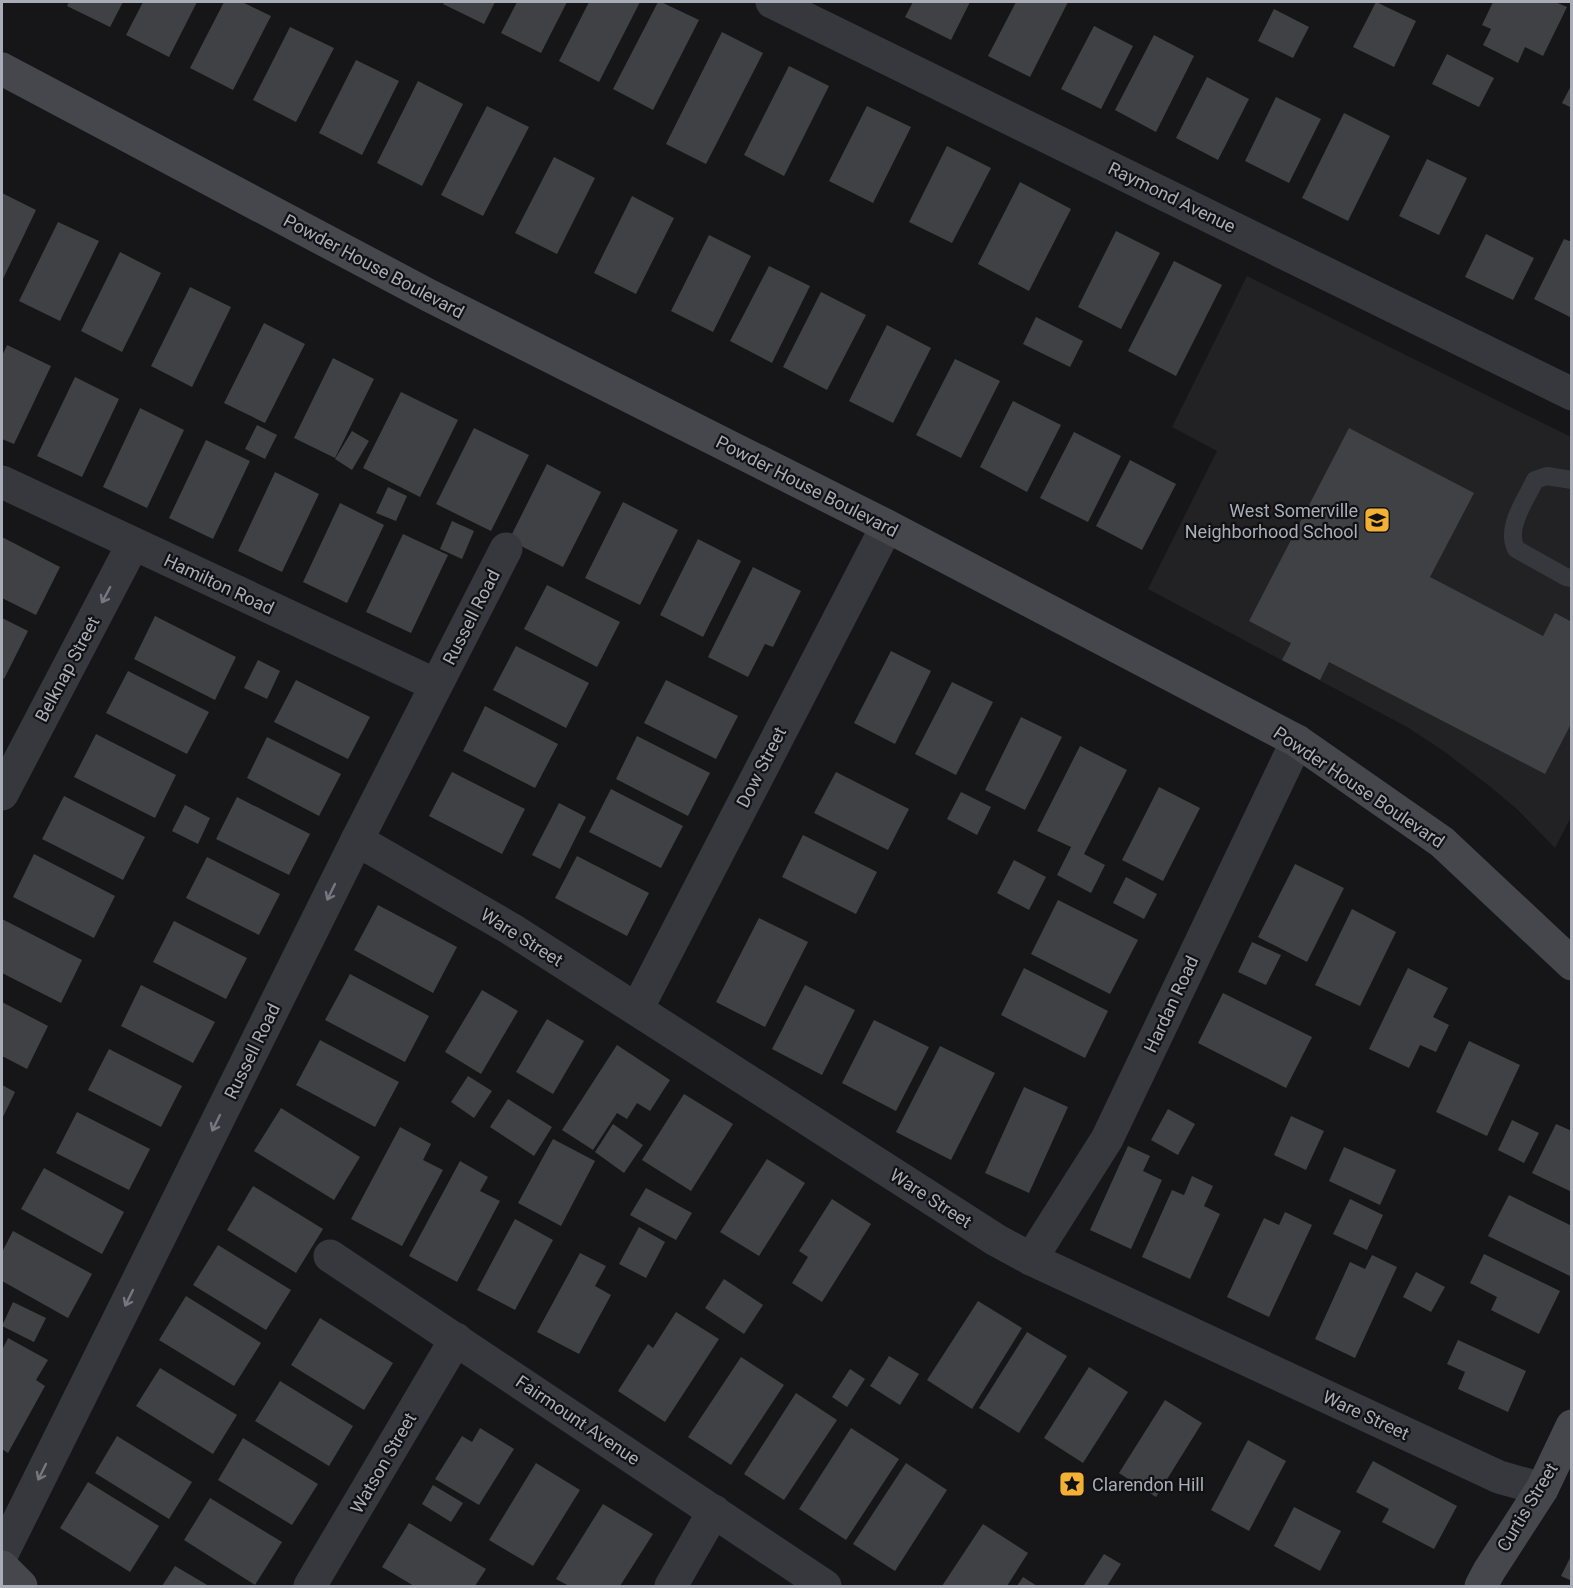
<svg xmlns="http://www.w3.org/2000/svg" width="1573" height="1588" font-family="Roboto,sans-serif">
	<rect width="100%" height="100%" fill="#161618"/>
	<!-- built -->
	<polygon fill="#222225" points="1247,276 1571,437 1572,815 1555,848 1517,809 1488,785 1445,752 1407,727 1148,589 1217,451 1172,427"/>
	<!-- building -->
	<g fill="#404145">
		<polygon points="69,2 123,2 110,27 67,6"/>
		<polygon points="143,2 197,2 169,57 126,35"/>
		<polygon points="224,2 242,2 271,16 233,90 190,68"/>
		<polygon points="444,2 495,2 484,24 443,4"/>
		<polygon points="517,2 567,2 541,53 501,33"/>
		<polygon points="589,2 640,2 599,82 559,61"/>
		<polygon points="658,2 661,2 699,20 653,110 613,89"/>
		<polygon points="913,2 970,2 951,40 905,17"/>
		<polygon points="1016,2 1068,2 1030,77 988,56"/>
		<polygon points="1376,2 1416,21 1394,67 1353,47"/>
		<polygon points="1493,2 1555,2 1567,7 1543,56 1525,47 1518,63 1483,45 1491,29 1482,25"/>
		<polygon points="1274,9 1309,27 1293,58 1258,41"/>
		<polygon points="1094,26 1133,46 1101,109 1061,89"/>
		<polygon points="290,27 334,48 296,122 253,100"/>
		<polygon points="722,32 763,53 706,164 666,144"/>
		<polygon points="1154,35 1194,56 1156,132 1115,110"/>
		<polygon points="1447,54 1494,78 1479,107 1432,84"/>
		<polygon points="356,60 399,81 362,155 319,133"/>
		<polygon points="789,66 829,86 784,176 744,155"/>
		<polygon points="1207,77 1249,99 1218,160 1176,138"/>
		<polygon points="418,81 463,104 422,186 377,163"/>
		<polygon points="1572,84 1572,108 1562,103"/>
		<polygon points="1276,97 1321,119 1289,183 1245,161"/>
		<polygon points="487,106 529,127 483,216 441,195"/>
		<polygon points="867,106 911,127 873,203 829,181"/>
		<polygon points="1344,113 1390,136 1348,221 1302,198"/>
		<polygon points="947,146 991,168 952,243 909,222"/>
		<polygon points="554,157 595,178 557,254 515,233"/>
		<polygon points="1427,159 1467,178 1439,235 1399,216"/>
		<polygon points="1020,182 1071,209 1029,291 978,264"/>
		<polygon points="2,193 36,210 2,281"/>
		<polygon points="632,196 674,218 636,294 594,273"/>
		<polygon points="58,222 99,241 60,321 19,301"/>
		<polygon points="1116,231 1160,253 1121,329 1078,307"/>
		<polygon points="1486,234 1534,258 1513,300 1465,277"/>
		<polygon points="709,235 751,256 713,332 671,311"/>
		<polygon points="1564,239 1572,242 1572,318 1534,299"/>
		<polygon points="120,252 161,273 122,352 81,331"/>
		<polygon points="1174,261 1222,285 1176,376 1128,351"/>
		<polygon points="769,266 810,286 772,363 730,341"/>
		<polygon points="190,287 231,307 192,387 151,366"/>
		<polygon points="821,292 866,315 827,390 783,367"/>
		<polygon points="1036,317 1083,341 1070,367 1023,344"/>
		<polygon points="264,323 305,344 265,423 224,403"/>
		<polygon points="887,325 931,348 893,423 849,401"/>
		<polygon points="7,345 51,366 14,444 2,439 2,356"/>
		<polygon points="333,358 374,379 335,458 294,438"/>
		<polygon points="955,359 1000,381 961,458 916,435"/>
		<polygon points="75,377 119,399 82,477 37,456"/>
		<polygon points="401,392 458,420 420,497 363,468"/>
		<polygon points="1013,401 1061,425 1027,492 980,467"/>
		<polygon points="140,408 184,430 147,508 103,487"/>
		<polygon points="257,425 277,435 265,459 245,449"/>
		<polygon points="474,428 529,455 491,531 436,504"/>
		<polygon points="1349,428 1474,493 1430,577 1543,636 1555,613 1572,622 1572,722 1545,774 1329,662 1320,680 1282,660 1291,643 1249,621"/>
		<polygon points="352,431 369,441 352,470 335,459"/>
		<polygon points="1074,432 1121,456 1088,522 1040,498"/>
		<polygon points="206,440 250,461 213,539 169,518"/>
		<polygon points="1130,460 1176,484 1142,550 1096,526"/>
		<polygon points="547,464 601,492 563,567 509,540"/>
		<polygon points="275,472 319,494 282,572 238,551"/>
		<polygon points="388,487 407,496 396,521 376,513"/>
		<polygon points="623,502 678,530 640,605 585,578"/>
		<polygon points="340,503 384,525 347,603 303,582"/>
		<polygon points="452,521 474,531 462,559 440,549"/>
		<polygon points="403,534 448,555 411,633 366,612"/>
		<polygon points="2,537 60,567 36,615 2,598"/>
		<polygon points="698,539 741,561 703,637 660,615"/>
		<polygon points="753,567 801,591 773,647 765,644 748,677 708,657"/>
		<polygon points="547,585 620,622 597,667 524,629"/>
		<polygon points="155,616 236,657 215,700 134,659"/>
		<polygon points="2,618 28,631 4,679 2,677"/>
		<polygon points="516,646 589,683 566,728 493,690"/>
		<polygon points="891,651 931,671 895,744 854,723"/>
		<polygon points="258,660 280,671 267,699 244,688"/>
		<polygon points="128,671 209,712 187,754 106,713"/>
		<polygon points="296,680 370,717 348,759 274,722"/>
		<polygon points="666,680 738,716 716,759 644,723"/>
		<polygon points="952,682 993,702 956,775 915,754"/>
		<polygon points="485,706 558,744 535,788 463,751"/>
		<polygon points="1021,717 1062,737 1025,810 985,790"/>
		<polygon points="96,734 176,775 155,818 74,777"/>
		<polygon points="637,736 710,773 688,816 616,779"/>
		<polygon points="267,737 341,774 319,816 247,778"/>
		<polygon points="1080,746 1127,770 1084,854 1105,865 1091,893 1057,875 1071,847 1037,831"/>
		<polygon points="452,772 525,809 502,854 429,816"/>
		<polygon points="836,772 909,809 888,850 814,813"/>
		<polygon points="1159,787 1200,808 1163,881 1122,860"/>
		<polygon points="611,789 683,826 661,868 589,832"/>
		<polygon points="961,792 991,807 977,835 947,819"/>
		<polygon points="64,796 145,837 123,880 42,839"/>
		<polygon points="237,797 310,834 289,875 216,839"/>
		<polygon points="559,803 586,817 560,869 532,855"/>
		<polygon points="185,805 210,818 198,844 172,831"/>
		<polygon points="803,835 877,872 856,914 782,877"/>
		<polygon points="34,854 115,896 94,938 13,897"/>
		<polygon points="577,856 649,893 627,936 555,898"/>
		<polygon points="207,857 280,894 259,935 186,898"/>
		<polygon points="1014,860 1046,877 1029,910 997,893"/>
		<polygon points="1295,864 1344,888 1307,962 1258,937"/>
		<polygon points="1126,877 1157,894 1144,919 1113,903"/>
		<polygon points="1058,900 1138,940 1110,994 1031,954"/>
		<polygon points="378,905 457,947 433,993 354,950"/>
		<polygon points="1352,909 1396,932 1360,1006 1315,985"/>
		<polygon points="759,918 808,942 765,1027 716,1002"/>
		<polygon points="2,919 82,960 61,1003 2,973"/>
		<polygon points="174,921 247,958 226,999 153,962"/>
		<polygon points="1252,942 1281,955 1266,985 1238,972"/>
		<polygon points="1024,968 1108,1011 1085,1058 1001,1015"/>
		<polygon points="1408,968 1448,988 1433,1017 1449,1025 1436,1052 1420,1045 1409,1068 1369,1049"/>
		<polygon points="350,974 429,1016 405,1062 325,1020"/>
		<polygon points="141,985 215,1022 193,1063 121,1026"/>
		<polygon points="805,985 855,1010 822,1075 772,1049"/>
		<polygon points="482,990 518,1011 481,1074 445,1052"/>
		<polygon points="1223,993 1312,1037 1286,1088 1198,1043"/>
		<polygon points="2,1002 48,1026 27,1069 2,1056"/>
		<polygon points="547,1019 584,1041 553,1094 516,1072"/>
		<polygon points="874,1020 929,1047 896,1111 842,1083"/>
		<polygon points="320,1040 399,1082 375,1127 296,1085"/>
		<polygon points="1469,1041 1520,1065 1487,1136 1436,1112"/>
		<polygon points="617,1045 670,1080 650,1111 637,1103 627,1119 617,1113 593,1150 562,1130"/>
		<polygon points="940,1046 995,1073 951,1160 896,1132"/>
		<polygon points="109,1049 182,1086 161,1127 88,1090"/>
		<polygon points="468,1076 492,1091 474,1118 451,1102"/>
		<polygon points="2,1085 15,1092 2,1119"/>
		<polygon points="1024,1087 1068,1107 1029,1193 985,1173"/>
		<polygon points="684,1094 733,1124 691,1191 642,1160"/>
		<polygon points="508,1099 552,1127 534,1156 490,1127"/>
		<polygon points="281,1108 360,1157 334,1200 254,1151"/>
		<polygon points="1168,1109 1195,1124 1178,1155 1151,1140"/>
		<polygon points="77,1112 150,1149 129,1190 56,1153"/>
		<polygon points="1291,1116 1324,1131 1306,1170 1274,1155"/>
		<polygon points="1512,1120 1539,1133 1524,1163 1498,1150"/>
		<polygon points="613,1124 643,1145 624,1173 595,1152"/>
		<polygon points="1556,1124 1572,1131 1572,1192 1532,1173"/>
		<polygon points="400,1127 431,1144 423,1160 443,1170 402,1246 351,1219"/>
		<polygon points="553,1139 595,1161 561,1226 518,1203"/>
		<polygon points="1128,1146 1150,1156 1143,1171 1162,1180 1131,1249 1090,1230"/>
		<polygon points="1344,1147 1396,1170 1380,1205 1329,1181"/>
		<polygon points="767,1159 805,1183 759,1256 720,1232"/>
		<polygon points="460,1161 488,1177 480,1191 500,1201 457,1282 409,1256"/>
		<polygon points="44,1168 124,1212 102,1254 21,1209"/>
		<polygon points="1192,1176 1213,1186 1204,1206 1220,1214 1190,1279 1142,1257 1172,1190 1184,1195"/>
		<polygon points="253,1186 323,1229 296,1273 227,1230"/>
		<polygon points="646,1188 692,1213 676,1240 630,1215"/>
		<polygon points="1509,1195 1572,1226 1572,1277 1488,1236"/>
		<polygon points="832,1199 871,1224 822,1302 792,1283 808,1257 799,1251"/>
		<polygon points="1350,1199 1383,1215 1367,1250 1333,1234"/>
		<polygon points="1285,1212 1312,1225 1269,1317 1227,1297 1264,1218 1279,1225"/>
		<polygon points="515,1219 553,1240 515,1310 477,1290"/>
		<polygon points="639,1227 665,1242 646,1278 619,1264"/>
		<polygon points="13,1231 92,1274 68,1318 2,1281 2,1252"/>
		<polygon points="218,1245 291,1290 266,1330 193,1285"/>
		<polygon points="580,1253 606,1266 595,1286 611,1295 579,1354 537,1332"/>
		<polygon points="1484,1254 1560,1291 1539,1334 1491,1310 1497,1297 1470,1283"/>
		<polygon points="1372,1255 1397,1267 1355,1358 1315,1339 1350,1262 1365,1269"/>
		<polygon points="1416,1272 1445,1287 1431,1312 1403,1297"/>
		<polygon points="724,1279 763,1305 744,1334 705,1308"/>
		<polygon points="186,1296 261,1343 234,1386 159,1340"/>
		<polygon points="978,1301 1022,1328 972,1409 927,1380"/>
		<polygon points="13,1302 46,1318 34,1342 2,1326"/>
		<polygon points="676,1312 719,1339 665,1422 618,1391 648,1344 653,1348"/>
		<polygon points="320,1318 393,1363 364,1410 291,1365"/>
		<polygon points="1027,1332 1067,1356 1019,1433 979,1408"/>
		<polygon points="8,1338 48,1360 36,1380 45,1386 8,1453 2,1449 2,1350"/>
		<polygon points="1458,1340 1526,1371 1508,1412 1458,1389 1465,1372 1447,1364"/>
		<polygon points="889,1356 919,1374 900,1405 870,1386"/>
		<polygon points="741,1357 784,1385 731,1465 688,1437"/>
		<polygon points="1089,1367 1128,1392 1083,1463 1044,1438"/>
		<polygon points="160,1368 237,1415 213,1454 136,1406"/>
		<polygon points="850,1369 865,1379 847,1407 832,1397"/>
		<polygon points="280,1381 353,1426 329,1466 255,1421"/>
		<polygon points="796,1393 837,1420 784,1500 744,1474"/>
		<polygon points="1165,1400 1202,1423 1156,1497 1119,1473"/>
		<polygon points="480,1428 514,1449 479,1505 435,1479 462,1436 472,1442"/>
		<polygon points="851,1428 899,1459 846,1540 799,1509"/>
		<polygon points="117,1436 192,1482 169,1519 95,1473"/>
		<polygon points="243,1438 318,1484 292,1525 218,1480"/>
		<polygon points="1248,1440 1286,1461 1249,1531 1211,1510"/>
		<polygon points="1373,1461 1457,1506 1434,1549 1382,1522 1389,1509 1356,1492"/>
		<polygon points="536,1463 580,1490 533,1566 489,1540"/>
		<polygon points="906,1463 947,1490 895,1571 853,1544"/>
		<polygon points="88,1482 159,1526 130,1572 60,1528"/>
		<polygon points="433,1485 463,1503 451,1522 422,1504"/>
		<polygon points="210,1498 282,1542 255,1585 184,1540"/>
		<polygon points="603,1504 653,1534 620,1586 569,1586 556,1579"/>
		<polygon points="1294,1507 1341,1531 1320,1571 1274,1546"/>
		<polygon points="409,1523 486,1569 475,1586 414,1586 382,1567"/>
		<polygon points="983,1524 1028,1553 1007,1586 942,1586"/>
		<polygon points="1104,1554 1121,1564 1107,1586 1085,1586 1084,1585"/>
		<polygon points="1572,1554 1572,1581 1561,1576"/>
		<polygon points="175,1566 209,1586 162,1586"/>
		<polygon points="1023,1577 1037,1586 1017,1586"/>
	</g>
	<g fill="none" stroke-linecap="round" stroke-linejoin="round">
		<!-- lane -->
		<path stroke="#37383d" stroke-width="18" d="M1572,480L1547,476L1535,480C1526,500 1505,527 1516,549L1566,577L1572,578"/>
		<!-- street -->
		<g stroke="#37383d" stroke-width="33">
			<polyline points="772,2 1572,394"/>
			<polyline points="2,482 436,685"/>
			<polyline points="2,794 133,544"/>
			<polyline points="357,840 511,929 996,1240 1031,1259 1499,1477 1542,1489"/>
			<polyline points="637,1009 887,526"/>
			<polyline points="330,1256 825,1586"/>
			<polyline points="1031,1259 1107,1139 1297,741"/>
			<polyline points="2,1554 357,840 506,549"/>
			<polyline points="310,1586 456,1339"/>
			<polyline points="671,1586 714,1511"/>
		</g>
		<!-- secondary -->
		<g stroke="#45474d" stroke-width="33">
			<polyline points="2,69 428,295 887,526 1297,741 1442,842 1572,964"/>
			<polyline points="2,1567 21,1586"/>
			<polyline points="1481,1586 1489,1571 1542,1489 1572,1426"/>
		</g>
	</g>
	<!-- one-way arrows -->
	<defs><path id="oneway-shaft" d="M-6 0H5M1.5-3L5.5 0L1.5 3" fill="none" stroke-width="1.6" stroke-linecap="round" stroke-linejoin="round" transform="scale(1.5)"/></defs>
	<g stroke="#757881">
		<use href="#oneway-shaft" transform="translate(106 595) rotate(118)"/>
		<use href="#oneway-shaft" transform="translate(331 892) rotate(116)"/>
		<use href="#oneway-shaft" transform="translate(216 1123) rotate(116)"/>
		<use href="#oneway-shaft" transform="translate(129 1298) rotate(116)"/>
		<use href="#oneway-shaft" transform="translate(42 1472) rotate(116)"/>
	</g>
	<!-- icons -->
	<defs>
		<symbol id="school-square" viewBox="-11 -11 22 22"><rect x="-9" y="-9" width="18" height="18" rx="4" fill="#f2b134" stroke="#111113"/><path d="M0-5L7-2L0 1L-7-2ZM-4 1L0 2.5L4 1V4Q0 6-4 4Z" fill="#111"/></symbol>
		<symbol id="sight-square" viewBox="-11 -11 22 22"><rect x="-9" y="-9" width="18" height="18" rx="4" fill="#f2b134" stroke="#111113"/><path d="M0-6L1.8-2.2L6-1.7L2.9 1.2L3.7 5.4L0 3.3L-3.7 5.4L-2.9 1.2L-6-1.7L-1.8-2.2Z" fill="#111"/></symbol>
	</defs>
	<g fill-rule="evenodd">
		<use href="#school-square" x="1362" y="505" width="30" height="30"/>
		<use href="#sight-square" x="1057" y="1469" width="30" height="30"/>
	</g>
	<g text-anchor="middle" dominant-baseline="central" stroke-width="4.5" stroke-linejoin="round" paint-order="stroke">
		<!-- street labels -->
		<g font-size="18" fill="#a8adb8" stroke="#111113">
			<text transform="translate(1172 197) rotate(26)">Raymond Avenue</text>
			<text transform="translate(374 266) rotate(28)">Powder House Boulevard</text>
			<text transform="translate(807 486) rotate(27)">Powder House Boulevard</text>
			<text transform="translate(219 584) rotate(25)">Hamilton Road</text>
			<text transform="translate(471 617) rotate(-63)">Russell Road</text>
			<text transform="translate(67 669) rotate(-62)">Belknap Street</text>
			<text transform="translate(761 767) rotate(-63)">Dow Street</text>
			<text transform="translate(1359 787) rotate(34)">Powder House Boulevard</text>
			<text transform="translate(522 937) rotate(32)">Ware Street</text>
			<text transform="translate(1171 1004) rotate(-65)">Hardan Road</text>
			<text transform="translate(252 1051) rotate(-64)">Russell Road</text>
			<text transform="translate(931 1198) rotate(33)">Ware Street</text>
			<text transform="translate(1366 1415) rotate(25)">Ware Street</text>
			<text transform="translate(578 1420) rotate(34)">Fairmount Avenue</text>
			<text transform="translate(383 1463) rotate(-60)">Watson Street</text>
			<text transform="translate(1527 1507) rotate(-59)">Curtis Street</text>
		</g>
		<!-- poi labels -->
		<g font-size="18" fill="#a8adb8" stroke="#111113" text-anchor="end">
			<text x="1358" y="510">West Somerville<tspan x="1358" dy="21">Neighborhood School</tspan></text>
			<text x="1092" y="1484" text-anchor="start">Clarendon Hill</text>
		</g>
	</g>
	<!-- border -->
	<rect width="1573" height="1588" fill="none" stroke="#a8adb8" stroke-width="6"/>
</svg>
